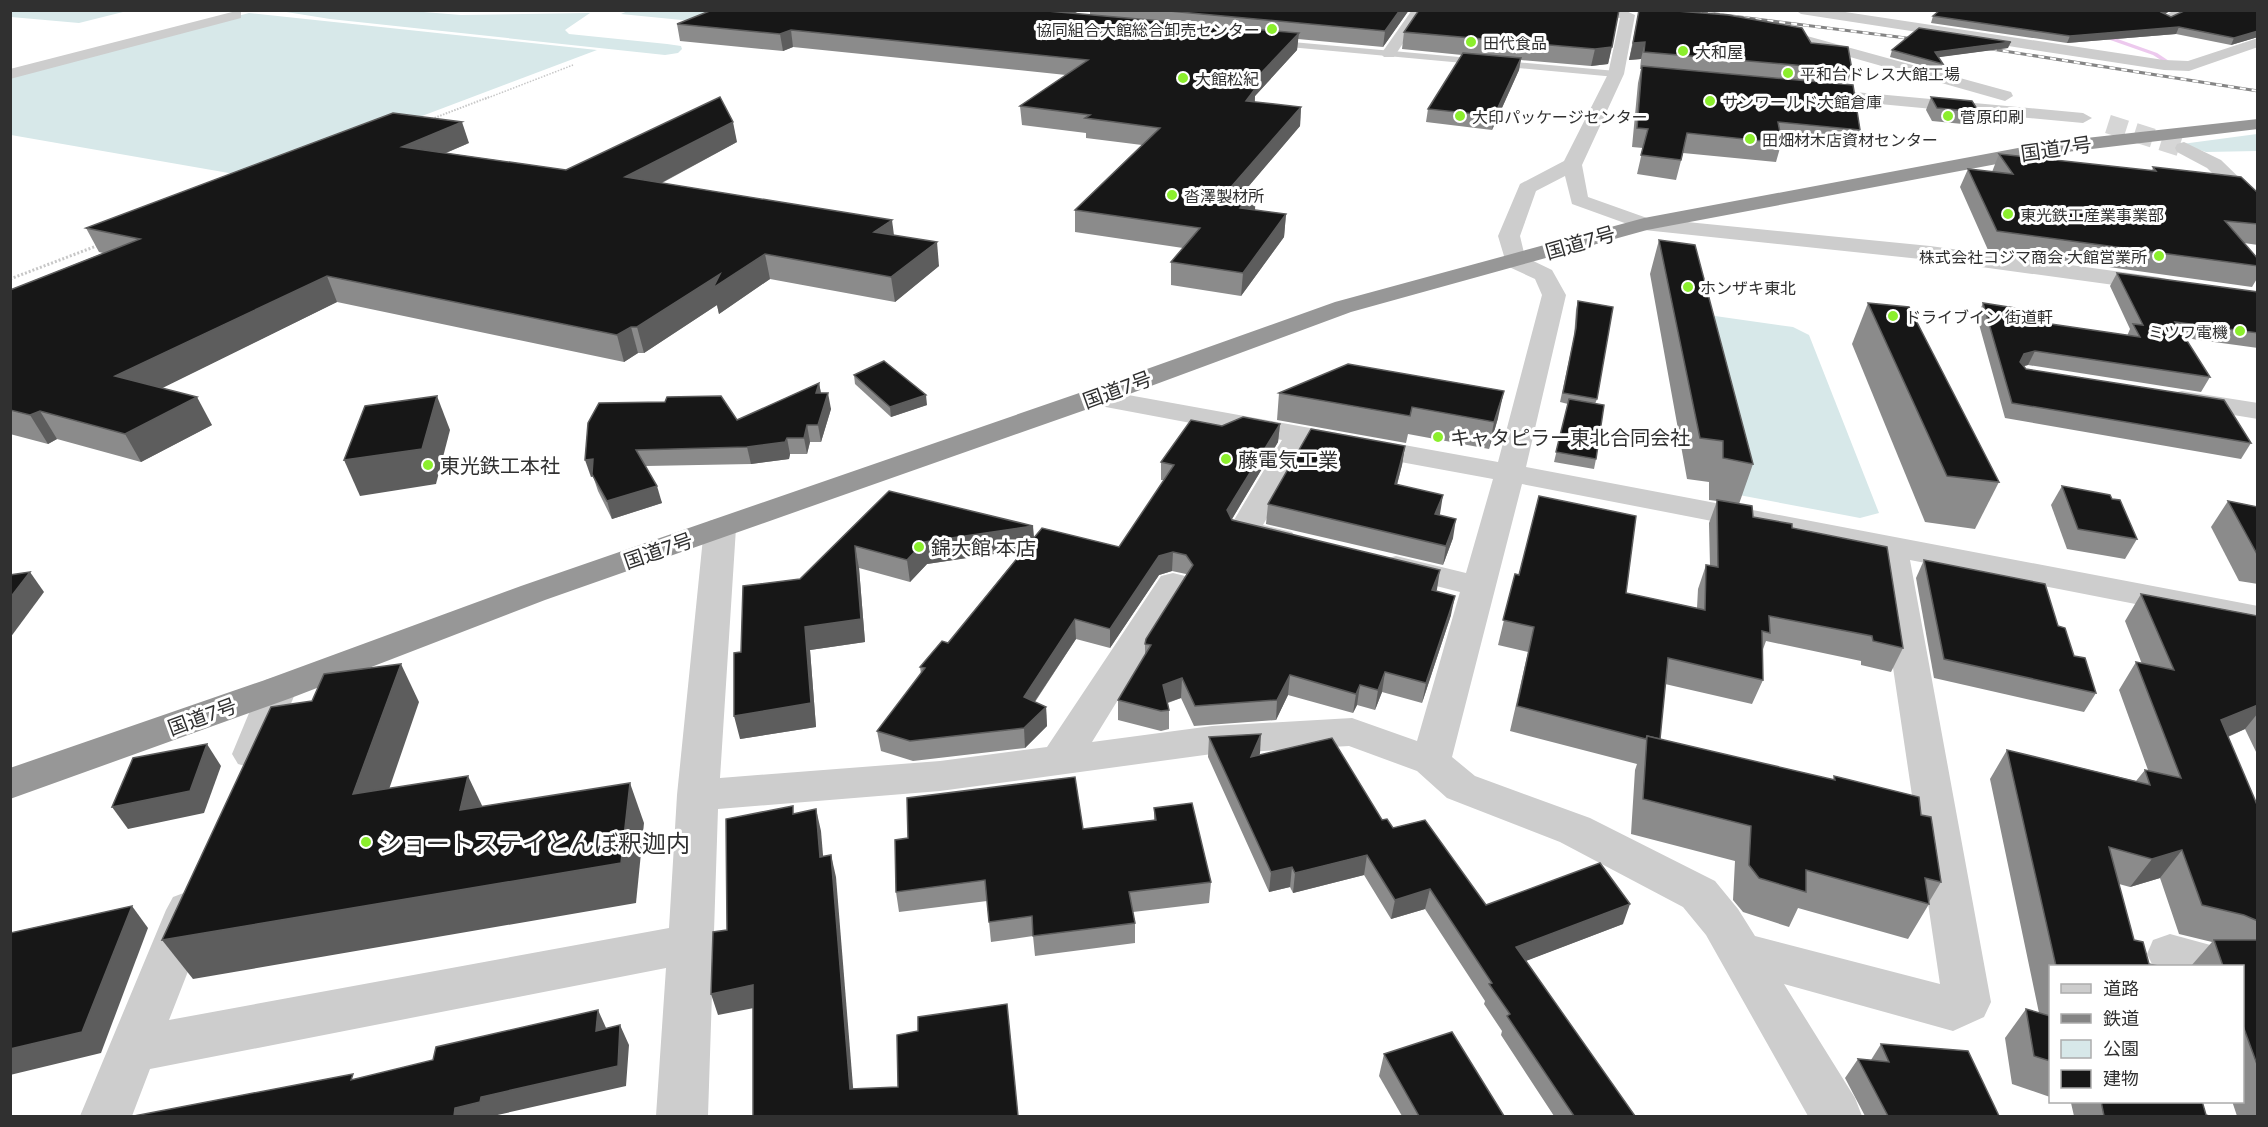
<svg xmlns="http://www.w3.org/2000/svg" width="2268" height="1127" font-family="Lato,'Noto Sans JP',sans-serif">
	<rect width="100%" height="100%" fill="#fff"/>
	<!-- green -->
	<g fill="#d7e8e9">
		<polygon points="131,10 79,23 11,17 11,11"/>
		<polygon points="630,10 744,11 712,23 621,14"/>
		<polygon points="411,11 461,15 590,13 565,30 569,34 667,44 681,46 682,49 678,53 665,55 330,19 280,11"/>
		<polygon points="249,13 597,50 258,178 11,135 11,76"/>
		<polygon points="2257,134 2257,151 2206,152 2182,144"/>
		<polygon points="1701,314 1793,327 1809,335 1879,513 1860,518 1739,495"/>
	</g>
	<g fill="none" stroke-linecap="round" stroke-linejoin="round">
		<!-- stream -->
		<polygon fill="#edc9ee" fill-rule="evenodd" points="2098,32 2157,53 2169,61 2164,62 2153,55 2096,35"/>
		<!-- street-tunnel -->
		<polyline stroke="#d6d6d6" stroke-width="19" stroke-dasharray="19 9" stroke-linecap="butt" points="2108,124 2184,148"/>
		<!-- path-far2 -->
		<polyline stroke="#c7c7c7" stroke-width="1.5" stroke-dasharray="1.5 1.5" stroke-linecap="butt" points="485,99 573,65"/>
		<!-- path-far1 -->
		<polyline stroke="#c7c7c7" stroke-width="2" stroke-dasharray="1.5 1.5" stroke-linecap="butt" points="429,120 489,97"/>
		<!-- path -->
		<polyline stroke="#c7c7c7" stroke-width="3" stroke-dasharray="2 2" stroke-linecap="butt" points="10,279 99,245"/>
		<!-- lane -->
		<polygon fill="#cdcdcd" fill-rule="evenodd" points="1269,40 1616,71 1621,74 1616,77 1266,45 1264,43"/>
		<!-- street -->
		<g fill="#cdcdcd" fill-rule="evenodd">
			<polygon points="1412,10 1425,10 1394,57 1384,57 1381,54"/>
			<path d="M1571,10H1624L1635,15L1624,74L1582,165L1588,197L1647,218L1930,246L2158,277L2166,279L2170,284L2166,289L2158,291L1930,260L1644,230L1572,204L1565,176L1536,191L1520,236L1525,257L1552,270L1566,295L1526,467L2258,606V628L1910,560L1991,1002L1984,1017L1953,1031L1784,984L1855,1098L1862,1116H1808L1706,935L1683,907L1560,842L1447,798L1417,771L1349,746L1212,754L940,791L718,809L708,1116H656L666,968L150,1069L132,1116H80L166,910L173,897L189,891L205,897L212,910L169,1020L669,928L677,795L704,528L709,521L720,518L731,521L736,528L720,778L940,761L1047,747L1161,576L1173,573L1185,576L1190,583L1092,742L1212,726L1352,718L1417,741L1460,592L1384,573L1379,566L1384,559L1396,556L1466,573L1493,479L1308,445L1263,525L1292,532L1297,539L1292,546L1281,549L1233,537L1228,530L1282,440L1095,405L1085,403L1081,397L1085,391L1095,389L1498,462L1542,295L1535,279L1507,266L1498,236L1520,184L1564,161L1608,74L1620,18L1577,14ZM1522,484L1876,553L1940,984L1755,936L1738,909L1715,881L1590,818L1475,776L1452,757Z"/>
			<polygon points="1795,10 1832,10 2164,60 2188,61 2258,38 2258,47 2189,71 2164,70 1801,14"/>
			<polygon points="2175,10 2196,10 2167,22 2160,18"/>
			<polygon points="236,11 241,12 241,18 10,79 10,69"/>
			<polygon points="1765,28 1796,33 2011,92 2013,96 2005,101 1790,40 1760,35 1758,32 1760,29"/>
			<polygon points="1811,88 2083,113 2092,118 2083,123 1805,97 1803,93"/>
			<polygon points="2184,142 2221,160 2258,196 2258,214 2251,212 2207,168 2177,152 2175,148 2177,144"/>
			<polygon points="2182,391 2258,403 2258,419 2172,405 2168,399 2172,393"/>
			<polygon points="278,676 291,680 297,689 266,764 252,768 238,764 232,754 259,689 265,680"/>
			<polygon points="2170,934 2236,952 2243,966 2153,966 2147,954 2153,940"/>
		</g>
		<!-- highway -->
		<polygon fill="#979797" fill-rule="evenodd" points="2258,119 2258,129 2050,154 1647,230 1351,312 1105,403 545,600 291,698 10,799 10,768 265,680 521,586 1085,391 1335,302 1644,218 2050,142"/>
		<defs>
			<g id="rail">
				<polyline points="1684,10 1922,40"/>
				<polyline points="1979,47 2258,91"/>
			</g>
		</defs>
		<!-- rail casing -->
		<use href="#rail" stroke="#858585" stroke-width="3"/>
		<!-- rail -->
		<use href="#rail" stroke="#fff" stroke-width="2" stroke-dasharray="6" stroke-linecap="butt"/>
	</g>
	<!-- wall -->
	<g fill="#8b8b8b">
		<polygon points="712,10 1079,10 1075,14 1090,15 1090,10 1409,10 1383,47 1298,39 1297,50 1255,96 1255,102 1301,107 1300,126 1247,188 1255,210 1286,214 1284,237 1241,296 1171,285 1171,262 1183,248 1075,232 1075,210 1142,145 1086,138 1086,133 1022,125 1020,106 1066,75 793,47 783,51 680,41 677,24"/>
		<polygon points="1619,10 1608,64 1591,66 1521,60 1519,70 1492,130 1426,122 1428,109 1462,55 1402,49 1404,32"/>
		<polygon points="1639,10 1811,43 1852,70 1847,84 1860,130 1853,149 1782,141 1776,162 1683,153 1676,180 1637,174 1643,148 1632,147 1638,83 1641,69 1640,69 1641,59 1629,60"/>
		<polygon points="2171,10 2165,14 2171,17 2258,10 2258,37 2231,45 2176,34 2067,43 1931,23 1933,16"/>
		<polygon points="2008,48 1938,57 1943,64 1940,70 1890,57 1892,50"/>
		<polygon points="1931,97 1979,112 1973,125 1932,121 1926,110"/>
		<polygon points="737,142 662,183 894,235 939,266 895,302 770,279 719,314 717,305 644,353 638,353 624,362 337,302 161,388 212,425 141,462 57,439 48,444 10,434 10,290 103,253 99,252 86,228 469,143 446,153 566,170"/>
		<polygon points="1999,154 2152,171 2153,167 2258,193 2258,245 2244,243 2258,259 2258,277 2252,287 1988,250 1960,187 1968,169 1992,172"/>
		<polygon points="1659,240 1753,464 1739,504 1753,517 1792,528 1903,648 1891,672 1861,665 1861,661 1766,641 1762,652 1763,680 1752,704 1665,684 1660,739 1833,780 1834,776 1921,815 1941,882 1929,902 1929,904 1908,939 1798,908 1789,927 1743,912 1733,900 1735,861 1631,834 1635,770 1637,764 1510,731 1528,652 1498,645 1515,574 1626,593 1697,608 1698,589 1706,565 1710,566 1709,523 1717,501 1709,500 1709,482 1687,479 1650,274"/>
		<polygon points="2117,273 2258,292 2258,348 2185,338 2210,377 2201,392 2028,365 2023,366 2026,369 2251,443 2241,459 2005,418 1977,317 1983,303 2051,324 2127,336 2130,329 2110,286"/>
		<polygon points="1578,301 1597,399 1595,404 1596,459 1594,469 1554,462 1568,404 1560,402 1574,337 1576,310"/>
		<polygon points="1868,303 1999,482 1975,529 1925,522 1852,344"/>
		<polygon points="1348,364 1498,418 1489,449 1408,434 1406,443 1277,420 1279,393"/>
		<polygon points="854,375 927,405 891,417 855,384"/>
		<polygon points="819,383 821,393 831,409 821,442 810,442 807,454 790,454 789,459 751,464 646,466 662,503 612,519 598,491 593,476 591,477 665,402 737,420"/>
		<polygon points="1280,424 1278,442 1232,519 1437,589 1436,591 1451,615 1422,703 1382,692 1375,710 1357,705 1353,713 1288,695 1276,720 1194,726 1181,698 1168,703 1169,710 1169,729 1161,731 1118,720 1118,700 1145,656 1145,644 1186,575 1186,574 1172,571 1159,575 1110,648 1076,639 1035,702 1046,707 1047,726 1025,748 913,761 881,751 877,731 921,674 920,667 948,643 1024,549 927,564 910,582 859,568 865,642 810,650 816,727 740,739 741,652 800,579 889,491 1034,537 1119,547 1164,480 1161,480 1161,462 1222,426"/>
		<polygon points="1405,446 1402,465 1397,485 1439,515 1453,538 1443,565 1266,524 1268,504"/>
		<polygon points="2062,486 2112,499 2137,539 2125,559 2067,549 2051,505"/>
		<polygon points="2228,501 2258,507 2258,584 2239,581 2211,527"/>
		<polygon points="1924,560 2074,656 2096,693 2084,712 1934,678 1916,578"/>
		<polygon points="2141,594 2258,616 2258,756 2245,729 2228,737 2258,807 2258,1116 2237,1116 2232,1101 2242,1101 2242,966 2191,966 2212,942 2179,934 2160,878 2130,887 2119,884 2134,940 2149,964 2158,966 2050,966 2050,1097 2012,1084 2005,1038 2026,1009 2039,1013 1990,779 2007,750 2136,781 2145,770 2148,770 2119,690 2136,662 2142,664 2125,621"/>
		<polygon points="1209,737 1260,753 1259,755 1382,820 1486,905 1623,924 1525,961 1635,1116 1554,1116 1501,1035 1502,1031 1484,1004 1485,1001 1425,909 1391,919 1364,875 1293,893 1290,887 1269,892 1208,757"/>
		<polygon points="1154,808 1211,882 1209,903 1133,912 1135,923 1135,943 1035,956 1033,936 991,942 987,901 899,912 896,892 1083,829 1154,820"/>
		<polygon points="1881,1044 1999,1116 1865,1116 1845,1078 1858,1059 1871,1060"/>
		<polygon points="1384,1054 1504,1116 1402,1116 1379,1076"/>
		<polygon points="2065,1101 2202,1101 2206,1115 2209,1116 2074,1116 2071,1103"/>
	</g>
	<!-- shaded-wall -->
	<g fill="#5d5d5d">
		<polygon points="1068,10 1079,10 1068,18"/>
		<polygon points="1400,10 1409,10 1383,47 1385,31"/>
		<polygon points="2163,10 2171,10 2158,19 2161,12"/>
		<polygon points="2179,27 2176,34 2067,43 2070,36"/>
		<polygon points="791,30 793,47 783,51 780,34"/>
		<polygon points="2258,31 2258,37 2231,45 2234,38"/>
		<polygon points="1299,33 1297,50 1255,96 1254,108 1245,120 1247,88"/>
		<polygon points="1645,42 1641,59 1629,60 1633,43"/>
		<polygon points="2011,42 2008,48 1933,58 1935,52"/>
		<polygon points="1612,47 1608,64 1591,66 1595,49"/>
		<polygon points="1521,58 1519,70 1492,130 1494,116"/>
		<polygon points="1301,107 1300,126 1231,207 1232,186"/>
		<polygon points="462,122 469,143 410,168 402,147"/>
		<polygon points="733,122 737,142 631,199 625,177"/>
		<polygon points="1256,189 1255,210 1240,208"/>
		<polygon points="1286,214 1284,237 1241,296 1243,273"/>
		<polygon points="892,220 895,243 874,232"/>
		<polygon points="937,242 939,266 895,302 891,277"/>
		<polygon points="765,254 770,279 719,314 717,305 644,353 637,327 720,274"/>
		<polygon points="327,276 337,302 130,404 115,376"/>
		<polygon points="631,327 638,353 624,362 617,335"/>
		<polygon points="2035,351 2028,365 2017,368 2024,354"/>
		<polygon points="819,383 822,399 816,393"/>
		<polygon points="1504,391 1498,418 1489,449 1494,422"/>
		<polygon points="828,393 831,409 821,442 818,425"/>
		<polygon points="926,395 927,405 891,417 890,407"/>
		<polygon points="437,396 450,430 436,484 360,496 344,460"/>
		<polygon points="197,397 212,425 141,462 125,434"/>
		<polygon points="40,411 57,439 48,444 30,415"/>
		<polygon points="1280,424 1278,442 1226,529 1227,510"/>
		<polygon points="807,425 810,442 807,454 804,438"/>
		<polygon points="787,438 790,454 789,459 751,464 747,447"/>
		<polygon points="1405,446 1402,465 1392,503 1395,484"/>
		<polygon points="593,459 598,475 591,477 585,460"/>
		<polygon points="657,486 662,503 612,519 607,501"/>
		<polygon points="1443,495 1440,514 1432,533 1435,514"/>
		<polygon points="1456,519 1453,538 1443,565 1446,546"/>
		<polygon points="1033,526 1035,548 927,564 910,582 907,560 924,542"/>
		<polygon points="855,546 859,568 865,642 810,650 816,727 740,739 734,716"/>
		<polygon points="1173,552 1172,571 1159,575 1110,648 1110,629 1159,556"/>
		<polygon points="1440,570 1437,589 1429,609 1432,590"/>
		<polygon points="30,572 44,592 10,638 10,598"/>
		<polygon points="1455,596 1451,615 1422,703 1426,683"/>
		<polygon points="1075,619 1076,639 1025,716 1024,697"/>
		<polygon points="401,664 419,702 374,833 353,794"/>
		<polygon points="1385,672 1382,692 1375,710 1378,690"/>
		<polygon points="1290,675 1288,695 1276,720 1277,700"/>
		<polygon points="1182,678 1181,698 1163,704 1163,685"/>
		<polygon points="1360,685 1357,705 1353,713 1356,694"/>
		<polygon points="2258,705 2258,713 2245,729 2201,748 2221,720"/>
		<polygon points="1046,707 1047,726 1025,748 1024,728"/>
		<polygon points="1261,734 1260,753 1249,776 1251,757"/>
		<polygon points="207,744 221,766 204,813 128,829 112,807"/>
		<polygon points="468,776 487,816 460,810"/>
		<polygon points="630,783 644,823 636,903 193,979 162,940"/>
		<polygon points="816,809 821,831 825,879 820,857"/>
		<polygon points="2182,850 2160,878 2130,887 2152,859"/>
		<polygon points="831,855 836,877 855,1111 850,1089"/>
		<polygon points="1367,855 1364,875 1293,893 1295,873"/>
		<polygon points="1292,867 1290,887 1269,892 1271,872"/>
		<polygon points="1430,889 1425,909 1391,919 1395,900"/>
		<polygon points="1630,904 1623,924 1510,967 1516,947"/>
		<polygon points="132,906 148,928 101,1053 10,1075 10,1049"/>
		<polygon points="753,985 759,1007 718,1015 711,994"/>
		<polygon points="598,1010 607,1030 596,1031"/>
		<polygon points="620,1025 629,1045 626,1086 493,1116 454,1116 455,1108 481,1097"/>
	</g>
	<!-- building -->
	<g fill="#171717" stroke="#5d5d5d" stroke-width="1.5">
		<polygon points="712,10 1036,10 1299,33 1247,88 1255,89 1246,101 1301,107 1232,186 1256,189 1240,208 1286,214 1243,273 1171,262 1200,228 1075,210 1160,128 1085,118 1090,115 1020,106 1088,60 791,30 780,34 677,24"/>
		<polygon points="1158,10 1400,10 1385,31"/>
		<polygon points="1419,10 1619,10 1612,47 1595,49 1404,32"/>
		<polygon points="1639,10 1664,10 1728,15 1802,28 1811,43 1848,47 1852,70 1644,52 1645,42 1633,43"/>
		<polygon points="1940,10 2163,10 2161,12 2171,17 2186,10 2258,10 2258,31 2234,38 2179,27 2070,36 1933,16"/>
		<polygon points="1919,28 2011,42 1935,52 1943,64 1892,50"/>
		<polygon points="1463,53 1521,58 1494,116 1428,109"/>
		<polygon points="1642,66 1853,85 1860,130 1778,122 1782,143 1687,133 1681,160 1641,155 1648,129 1637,128"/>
		<polygon points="720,97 733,122 625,177 892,220 874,232 937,242 891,277 765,254 713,288 720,274 637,327 631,327 617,335 327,276 115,376 197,397 125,434 40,411 30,415 10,410 10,290 140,239 86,228 393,113 462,122 402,147 566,170"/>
		<polygon points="1931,97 1972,101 1979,112 1937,108"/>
		<polygon points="1999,154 2156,171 2153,167 2241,177 2258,193 2258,224 2225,221 2258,259 2258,266 1997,231 1968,169 2013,174"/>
		<polygon points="1659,240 1695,245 1753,464 1723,458 1723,441 1700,438"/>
		<polygon points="2117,273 2258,292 2258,333 2175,322 2210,377 2035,351 2024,354 2020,362 2026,369 2224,400 2251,443 2012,403 1983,303 2046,313 2051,324 2140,337 2133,324 2143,325"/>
		<polygon points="1578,301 1613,307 1597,399 1563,393 1576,328"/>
		<polygon points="1868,303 1909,307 1999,482 1947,476"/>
		<polygon points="884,361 926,395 890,407 854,375"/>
		<polygon points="1348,364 1504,391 1494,422 1412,407 1410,416 1279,393"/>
		<polygon points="819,383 816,393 828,393 818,425 807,425 804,438 787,438 785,442 747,447 636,450 657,486 607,501 592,474 593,459 585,460 588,423 599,403 665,402 667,397 721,396 737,420"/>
		<polygon points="437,396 422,449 344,460 365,406"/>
		<polygon points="1569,399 1604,405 1596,459 1556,452"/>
		<polygon points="1243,417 1280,424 1227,510 1232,520 1440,570 1432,590 1455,596 1426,683 1385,672 1378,690 1360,685 1356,694 1290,675 1277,700 1195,706 1182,678 1163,685 1169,710 1161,711 1118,700 1151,645 1145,644 1146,639 1193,565 1186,555 1173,552 1159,556 1110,629 1075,619 1024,697 1046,707 1024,728 910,741 877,731 925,668 920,667 942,641 948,643 1042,528 1119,547 1174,465 1161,462 1191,420 1222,426"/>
		<polygon points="1311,429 1405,446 1395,484 1443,495 1435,514 1456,519 1446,546 1268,504"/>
		<polygon points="2062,486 2110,495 2112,499 2120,500 2137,539 2078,529"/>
		<polygon points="889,491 1033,526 924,542 907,560 855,546 861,619 805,627 811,703 734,716 734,653 741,652 743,586 800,579"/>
		<polygon points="1539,496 1636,516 1626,593 1705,610 1706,565 1718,567 1717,500 1752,506 1753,517 1792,524 1792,528 1887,547 1903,648 1873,641 1872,636 1769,616 1770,633 1762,631 1763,680 1668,658 1660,739 1647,736 1646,739 1517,706 1534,627 1503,620 1515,574 1519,575"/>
		<polygon points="2228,501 2258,507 2258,554 2257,554"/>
		<polygon points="1924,560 2045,584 2058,626 2065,628 2074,656 2085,658 2096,693 1944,659"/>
		<polygon points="30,572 10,598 10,575"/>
		<polygon points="2141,594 2258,616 2258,705 2221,720 2258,807 2258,921 2244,915 2202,905 2182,850 2152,859 2109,847 2134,940 2143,942 2149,964 2158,966 2056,966 2007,750 2150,785 2145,770 2181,778 2136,662 2174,670"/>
		<polygon points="401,664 353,794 468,776 460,810 630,783 621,863 162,940 271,707 312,701 324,674"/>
		<polygon points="1261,734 1251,757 1332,738 1382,820 1387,819 1393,828 1425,820 1486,905 1600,863 1630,904 1516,947 1635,1116 1574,1116 1507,1016 1510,1014 1489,984 1492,983 1430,889 1395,900 1367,855 1295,873 1292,867 1271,872 1209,737"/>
		<polygon points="1647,736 1835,780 1834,776 1919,797 1921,815 1931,817 1941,882 1925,878 1929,904 1806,870 1806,892 1759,878 1749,865 1751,826 1643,799"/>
		<polygon points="207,744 190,791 112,807 133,758"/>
		<polygon points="1075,777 1083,829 1156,820 1154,808 1192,803 1211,882 1129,892 1135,923 1033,936 1032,916 989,922 985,880 896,892 895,840 908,838 907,798"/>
		<polygon points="793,806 793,814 816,809 820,857 831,855 850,1089 898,1087 897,1035 918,1031 918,1017 1007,1004 1018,1116 753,1116 753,985 711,994 713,932 727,930 726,819"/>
		<polygon points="132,906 82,1032 10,1049 10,933"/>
		<polygon points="2214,940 2258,940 2258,1067 2242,1023 2242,966 2223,966"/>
		<polygon points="2026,1009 2050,1016 2050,1061 2034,1056"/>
		<polygon points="598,1010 596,1031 620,1025 618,1066 481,1097 480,1102 455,1108 454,1116 134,1116 353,1074 351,1080 433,1060 436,1047"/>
		<polygon points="1452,1032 1504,1116 1419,1116 1384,1054"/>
		<polygon points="1881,1044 1968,1051 1999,1116 1886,1116 1888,1116 1858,1059 1889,1062"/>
		<polygon points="2101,1101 2202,1101 2206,1115 2209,1116 2104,1116"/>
	</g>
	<!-- markers -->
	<g fill="#8bee2c" stroke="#fff" stroke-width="2">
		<circle cx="1272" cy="29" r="6"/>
		<circle cx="1471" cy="42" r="6"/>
		<circle cx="1683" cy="51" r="6"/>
		<circle cx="1788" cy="73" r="6"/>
		<circle cx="1183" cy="78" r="6"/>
		<circle cx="1710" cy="101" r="6"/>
		<circle cx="1460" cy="116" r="6"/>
		<circle cx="1948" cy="116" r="6"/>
		<circle cx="1750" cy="139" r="6"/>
		<circle cx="1172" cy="195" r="6"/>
		<circle cx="2008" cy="214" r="6"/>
		<circle cx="2159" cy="256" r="6"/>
		<circle cx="1688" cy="287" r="6"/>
		<circle cx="1893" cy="316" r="6"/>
		<circle cx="2240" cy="331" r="6"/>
		<circle cx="1438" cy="437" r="6"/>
		<circle cx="1226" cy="459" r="6"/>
		<circle cx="428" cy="465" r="6"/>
		<circle cx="919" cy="547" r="6"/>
		<circle cx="366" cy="842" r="6"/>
	</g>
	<g text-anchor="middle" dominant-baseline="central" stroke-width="6" stroke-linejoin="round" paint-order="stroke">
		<!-- far-poi labels -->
		<g font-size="16" fill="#303030" stroke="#fff" text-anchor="start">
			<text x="1260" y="29" text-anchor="end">協同組合大館総合卸売センター</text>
			<text x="1483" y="42">田代食品</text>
			<text x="1695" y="51">大和屋</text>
			<text x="1800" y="73">平和台ドレス大館工場</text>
			<text x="1195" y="78">大館松紀</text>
			<text x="1722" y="101">サンワールド大館倉庫</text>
			<text x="1472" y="116">大印パッケージセンター</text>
			<text x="1960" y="116">菅原印刷</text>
			<text x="1762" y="139">田畑材木店資材センター</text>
			<text x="1184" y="195">沓澤製材所</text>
			<text x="2020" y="214">東光鉄工産業事業部</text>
			<text x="2147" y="256" text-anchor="end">株式会社コジマ商会 大館営業所</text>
			<text x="1700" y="287">ホンザキ東北</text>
			<text x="1905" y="316">ドライブイン 街道軒</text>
			<text x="2228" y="331" text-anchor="end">ミツワ電機</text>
		</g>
		<!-- street labels -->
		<g font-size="20" fill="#303030" stroke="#fff">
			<text transform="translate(2056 148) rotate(-8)">国道7号</text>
			<text transform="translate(1580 242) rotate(-16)">国道7号</text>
			<text transform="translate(1117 389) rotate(-20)">国道7号</text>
			<text transform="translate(658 550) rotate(-19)">国道7号</text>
			<text transform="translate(202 716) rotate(-20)">国道7号</text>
		</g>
		<!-- poi labels -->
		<g font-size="20" fill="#303030" stroke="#fff" text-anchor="start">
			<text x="1450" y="437">キャタピラー東北合同会社</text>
			<text x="1238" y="459">藤電気工業</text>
			<text x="440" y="465">東光鉄工本社</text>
			<text x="931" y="547">錦大館 本店</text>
		</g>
		<!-- near-poi labels -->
		<g font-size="24" fill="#303030" stroke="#fff" text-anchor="start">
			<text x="378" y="842">ショートステイとんぼ釈迦内</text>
		</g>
	</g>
	<!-- border -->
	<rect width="2268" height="1127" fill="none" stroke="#303030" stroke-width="24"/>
	<!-- legend -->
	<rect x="2049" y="965" width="195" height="138" fill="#ffffff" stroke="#acacac" stroke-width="1.5"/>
	<rect x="2061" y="984" width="30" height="9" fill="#cdcdcd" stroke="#acacac" stroke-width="1.5"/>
	<text x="2103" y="995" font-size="18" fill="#303030">道路</text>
	<rect x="2061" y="1014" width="30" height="9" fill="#858585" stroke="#acacac" stroke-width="1.5"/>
	<text x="2103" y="1025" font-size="18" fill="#303030">鉄道</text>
	<rect x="2061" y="1040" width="30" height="18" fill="#d7e8e9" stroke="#acacac" stroke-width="1.5"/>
	<text x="2103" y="1055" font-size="18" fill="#303030">公園</text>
	<rect x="2061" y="1070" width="30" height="18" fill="#171717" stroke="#acacac" stroke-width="1.5"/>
	<text x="2103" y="1085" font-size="18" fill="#303030">建物</text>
</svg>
